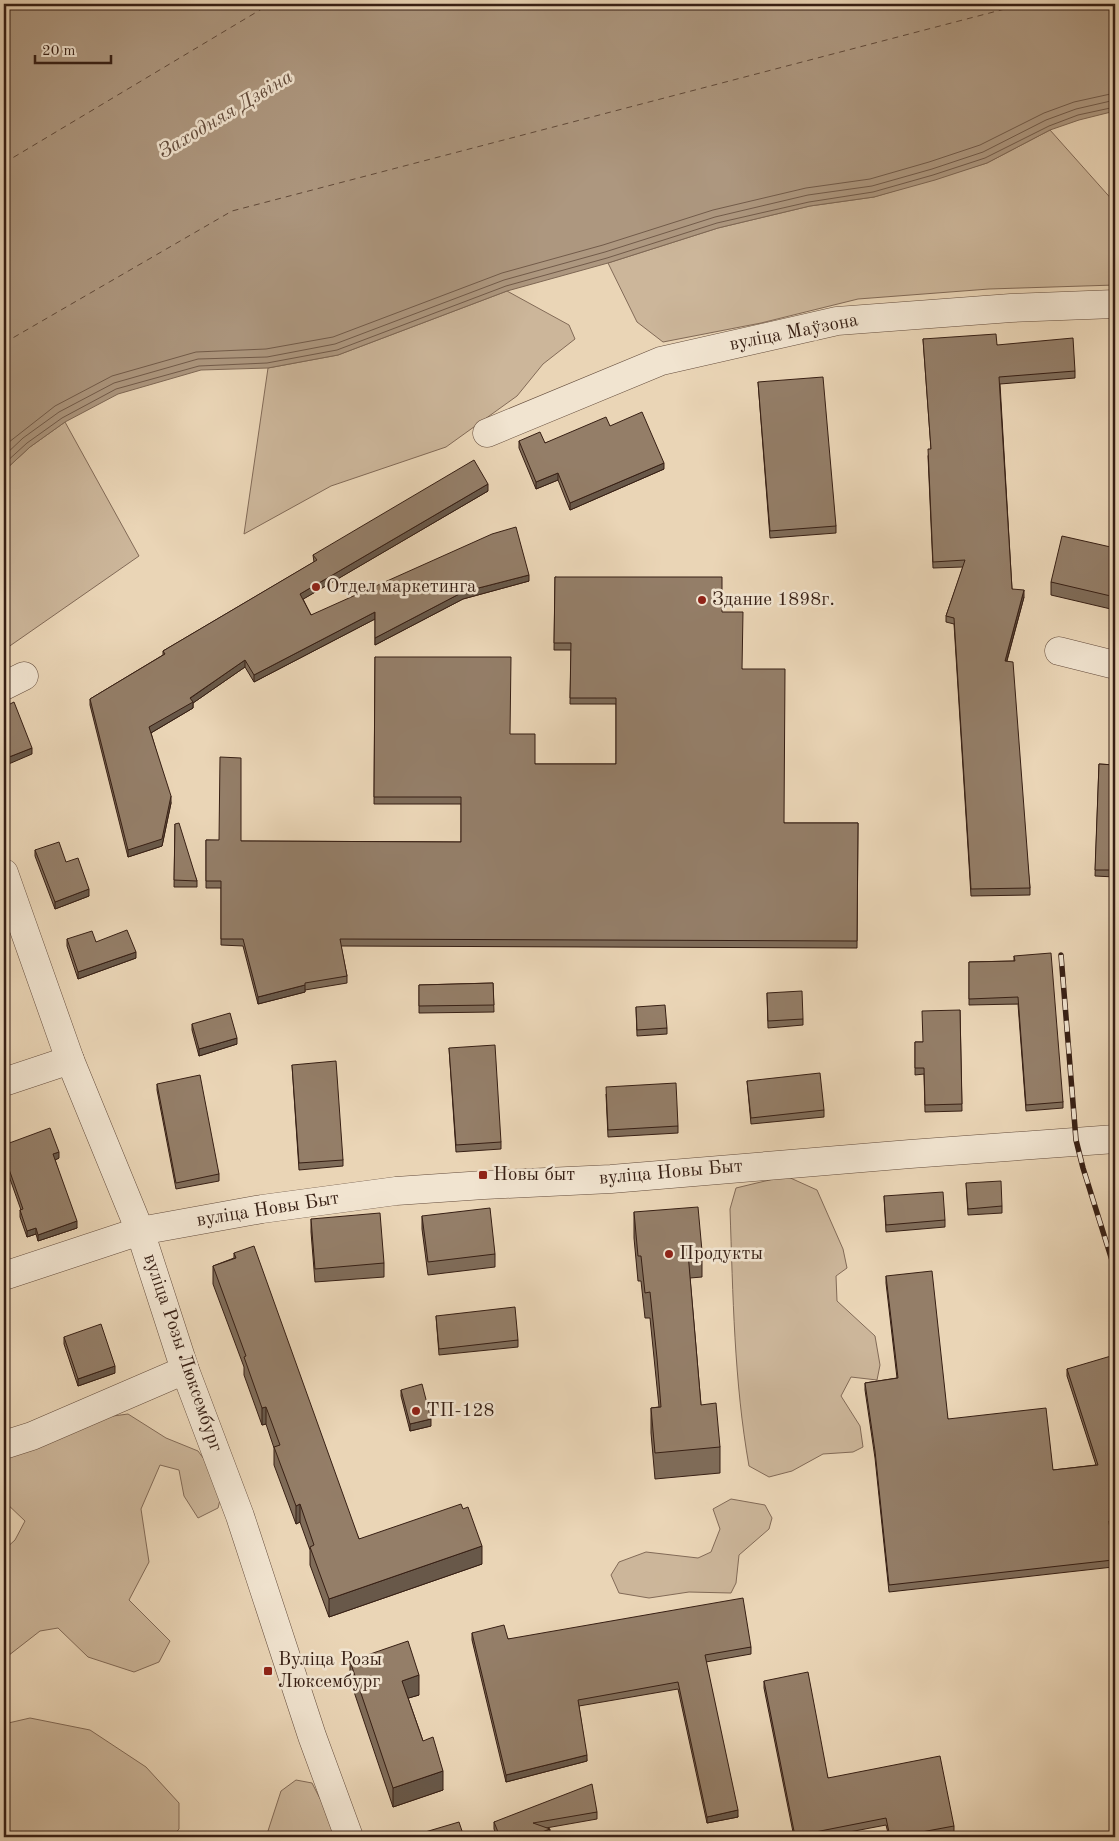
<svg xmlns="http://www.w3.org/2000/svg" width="1119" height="1841" font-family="'Old Standard TT',serif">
	<rect width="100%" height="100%" fill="#ead5b6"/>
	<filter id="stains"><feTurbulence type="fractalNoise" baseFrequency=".004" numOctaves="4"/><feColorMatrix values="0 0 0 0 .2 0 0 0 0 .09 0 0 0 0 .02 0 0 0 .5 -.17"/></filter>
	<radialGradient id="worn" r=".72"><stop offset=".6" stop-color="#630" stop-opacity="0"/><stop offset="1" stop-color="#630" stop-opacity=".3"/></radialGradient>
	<!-- green -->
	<g fill="#ccb69a" stroke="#826a57">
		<polygon points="1050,130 1115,203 1115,285 989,289 858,299 761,323 663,342 637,322 608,263 718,228 810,206 874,197 987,163"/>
		<polygon points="507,291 569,325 575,339 543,364 517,396 446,447 331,486 244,534 268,368 338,355"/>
		<polygon points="65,422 139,556 4,650 4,471 30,447"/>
		<path d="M786,1176L817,1190L843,1249L847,1268L836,1276L837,1301L875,1336L880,1365L877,1380L851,1377L841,1396L860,1426L863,1447L853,1452L823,1454L792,1471L769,1477L749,1466C734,1381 733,1295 730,1209L736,1188Z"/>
		<polygon points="128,1414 166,1438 198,1451 212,1470 222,1492 218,1508 198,1518 184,1496 179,1470 160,1465 141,1509 149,1562 129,1600 170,1641 159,1662 134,1672 88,1657 58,1628 40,1631 4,1659 4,1550 15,1540 25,1521 4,1501 4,1462 19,1446 91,1419"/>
		<polygon points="731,1499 765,1505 772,1518 769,1529 739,1555 736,1583 731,1593 689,1592 649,1598 619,1593 611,1575 619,1562 646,1552 698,1558 711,1552 720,1529 713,1509"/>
		<polygon points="30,1718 90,1730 146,1767 179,1803 179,1829 172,1837 19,1837 4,1828 4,1724"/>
		<polygon points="296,1780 312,1783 331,1820 337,1837 266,1837 281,1791"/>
	</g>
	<!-- water -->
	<polygon fill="#ad977f" stroke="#7e6754" points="4,4 1115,4 1115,111 1079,120 1050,130 987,163 935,180 874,197 810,206 718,228 608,263 507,291 338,355 268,368 201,370 118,394 65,422 30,447 4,471"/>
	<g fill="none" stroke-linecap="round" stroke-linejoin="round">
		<!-- shore -->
		<g stroke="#725b4a" stroke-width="1">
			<polyline points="4,446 55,406 112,376 196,352 266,349 333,337 502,273 603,245 713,210 806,188 870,179 929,162 980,145 1044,113 1074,102 1115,93"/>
			<polyline points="4,456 23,438 59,412 114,383 198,359 267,357 335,344 504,280 605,252 715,217 808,195 872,186 932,169 983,152 1046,120 1076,109 1115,100"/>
			<polyline points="4,464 27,443 62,418 116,389 199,366 267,363 337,350 506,286 607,258 717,223 809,202 873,192 933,175 985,158 1049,126 1078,115 1115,107"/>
		</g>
		<!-- ferry -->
		<g stroke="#604939" stroke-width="1" stroke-dasharray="6 5" stroke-linecap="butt">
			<polyline points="1056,4 1115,7"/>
			<polyline points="4,163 270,4"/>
			<polyline points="4,343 232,211 1024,4"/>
		</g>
		<defs>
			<g id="minor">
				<polyline points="487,433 661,361 837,321 1011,308 1115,304"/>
				<polyline points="1059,651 1115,665"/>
				<polyline points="4,686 24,676"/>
				<polyline points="4,873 70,1060 140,1231 185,1370 240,1516 312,1736 349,1837"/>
				<polyline points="4,1082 70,1060"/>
				<polyline points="4,1276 140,1231 262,1209 396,1191 484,1185 611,1179 910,1154 1115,1139"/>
				<polyline points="4,1445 32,1436 185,1370"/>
			</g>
		</defs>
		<!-- minor casing -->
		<use href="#minor" stroke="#644c3c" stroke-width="29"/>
		<!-- minor -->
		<use href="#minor" stroke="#f1e4d0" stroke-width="28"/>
		<defs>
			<polyline id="rail" points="1061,955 1076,1140 1083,1168 1115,1270"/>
		</defs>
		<!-- rail casing -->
		<use href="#rail" stroke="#371f14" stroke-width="5.5"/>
		<!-- rail -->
		<use href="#rail" stroke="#f1e4d0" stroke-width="4" stroke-dasharray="11" stroke-linecap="butt"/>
	</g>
	<!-- wall -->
	<g fill="#7f6c59" stroke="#371f14">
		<polygon points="923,339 997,345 1075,371 1075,378 1000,384 1012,589 1024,597 1007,661 1030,888 1030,895 971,896 954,624 946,622 946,616 963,567 933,568 928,456 931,449"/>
		<polygon points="758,382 836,526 836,533 770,538"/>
		<polygon points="610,426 664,469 570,510 558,480 536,489 519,448 519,441 545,443"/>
		<polygon points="488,491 303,599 311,615 529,581 463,599 375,645 375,619 254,682 245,667 193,703 193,708 151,733 171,803 162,846 128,857 90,705 90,699 163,655 163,651 314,562 313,555"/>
		<polygon points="1115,548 1115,610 1051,595 1051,582"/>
		<polygon points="555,577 722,612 742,669 784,823 858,823 857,948 341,946 347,976 347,983 305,990 305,992 258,1004 243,946 221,945 221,888 206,888 206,840 241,841 461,842 461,804 374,804 375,657 510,734 535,764 616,764 616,704 570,704 571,650 554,650"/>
		<polygon points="1099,764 1115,765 1115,877 1095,876"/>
		<polygon points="175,824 197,881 197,887 174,887"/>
		<polygon points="35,850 66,862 89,896 55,909 35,856"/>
		<polygon points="67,939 96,942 136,958 78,979 67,946"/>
		<polygon points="1014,956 1063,1102 1063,1108 1026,1111 1018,1004 969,1005 969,962 1014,961"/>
		<polygon points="493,983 494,1012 419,1013 419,985"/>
		<polygon points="767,993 803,1019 803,1025 768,1028"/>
		<polygon points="636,1007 667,1028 667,1034 637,1036"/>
		<polygon points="960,1010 962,1111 925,1112 924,1074 915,1075 915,1042 923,1042"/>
		<polygon points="192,1024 237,1044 199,1056 192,1030"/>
		<polygon points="449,1048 501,1142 501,1149 456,1152"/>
		<polygon points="292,1065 343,1160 343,1166 299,1170"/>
		<polygon points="747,1081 824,1110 824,1117 751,1124"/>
		<polygon points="157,1084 219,1174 219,1181 176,1189 157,1090"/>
		<polygon points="606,1094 678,1126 678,1133 608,1137"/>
		<polygon points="4,1145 59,1158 55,1160 77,1228 38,1241 36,1234 27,1237 20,1217 20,1210 21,1210 4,1162"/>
		<polygon points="1115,1164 1115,1201 1110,1172 1110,1165"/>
		<polygon points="966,1183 1002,1206 1002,1213 968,1215"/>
		<polygon points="884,1196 945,1220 945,1227 886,1232"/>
		<polygon points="634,1212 702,1251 702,1277 690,1278 701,1405 720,1447 720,1473 655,1479 651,1433 651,1408 659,1407 650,1318 645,1318 641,1281 638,1281 634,1238"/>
		<polygon points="422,1216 495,1254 495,1267 428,1275 422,1229"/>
		<polygon points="311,1219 384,1263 384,1277 315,1282 311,1232"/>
		<polygon points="234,1253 359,1539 482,1564 329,1617 310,1565 310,1550 300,1522 296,1524 274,1465 274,1448 266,1424 262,1425 244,1375 244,1367 213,1284 213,1266 234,1258"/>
		<polygon points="886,1276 948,1419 1053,1470 1096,1465 1067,1376 1067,1369 1115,1369 1115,1527 1110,1528 1113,1567 889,1592 875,1458 865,1390 865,1383 897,1378 886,1283"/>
		<polygon points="436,1316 518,1340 518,1347 439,1355"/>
		<polygon points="64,1337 115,1373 78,1386 64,1344"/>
		<polygon points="401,1390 431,1426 410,1431 401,1396"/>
		<polygon points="472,1633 508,1639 751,1647 751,1654 706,1662 738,1817 707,1823 678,1689 579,1706 587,1761 506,1782 472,1640"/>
		<polygon points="350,1661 419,1695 408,1698 423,1741 443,1790 393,1807 350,1680"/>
		<polygon points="764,1681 828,1778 954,1826 954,1833 932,1837 889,1837 886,1825 823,1837 794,1837 764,1688"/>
		<polygon points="597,1812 597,1819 546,1828 550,1836 546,1837 497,1837 494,1829 494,1822"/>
	</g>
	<!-- shaded-wall -->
	<g fill="#685849" stroke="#371f14">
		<polygon points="664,463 664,469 570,510 570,503"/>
		<polygon points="558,473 558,480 536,489 536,482"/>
		<polygon points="488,484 488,491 300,601 300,594"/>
		<polygon points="529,575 529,581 463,599 375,645 375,638 463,592"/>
		<polygon points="1024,590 1024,597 1005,667 1005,661"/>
		<polygon points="375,612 375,619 254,682 254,675"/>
		<polygon points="245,660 245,667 193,703 193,708 149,734 149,727"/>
		<polygon points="32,748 32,754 4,766 4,759"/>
		<polygon points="171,796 171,803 162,846 128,857 128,850"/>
		<polygon points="89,889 89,896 55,909 55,902"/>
		<polygon points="136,952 136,958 78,979 78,972"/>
		<polygon points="305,985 305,992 258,1004 258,997"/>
		<polygon points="237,1038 237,1044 199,1056 199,1049"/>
		<polygon points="59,1152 59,1158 53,1161 53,1154"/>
		<polygon points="77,1221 77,1228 38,1241 38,1235"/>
		<polygon points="36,1228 36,1234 27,1237 27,1231"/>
		<polygon points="115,1366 115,1373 78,1386 78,1379"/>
		<polygon points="266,1407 266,1424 262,1425 262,1408"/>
		<polygon points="431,1419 431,1426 410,1431 410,1424"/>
		<polygon points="300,1504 300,1522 296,1524 296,1506"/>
		<polygon points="482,1546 482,1564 329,1617 329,1599"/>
		<polygon points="419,1675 419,1695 402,1700 402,1681"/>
		<polygon points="587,1755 587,1761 506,1782 506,1775"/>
		<polygon points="443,1771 443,1790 393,1807 393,1788"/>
		<polygon points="738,1810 738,1817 707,1823 707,1817"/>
		<polygon points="550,1829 550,1836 546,1837 528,1837"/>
	</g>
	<!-- building -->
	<g fill="#947e68" stroke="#371f14">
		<polygon points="996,334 997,345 1073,338 1075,371 999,377 1012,589 1024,590 1005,661 1013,662 1030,888 971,889 954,618 946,616 965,560 933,562 928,449 931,449 923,339"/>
		<polygon points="823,377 836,526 770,531 758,382"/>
		<polygon points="642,412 664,463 570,503 558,473 536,482 519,441 540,432 545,443 606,417 610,426"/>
		<polygon points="474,460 488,484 300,594 311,615 492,534 516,527 529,575 463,592 375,638 375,612 254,675 245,660 190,698 193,702 149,727 171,796 162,839 128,850 90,699 165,654 163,651 317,560 313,555"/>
		<polygon points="1062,536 1115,548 1115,597 1051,582"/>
		<polygon points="555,577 722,577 722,612 743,612 742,669 785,669 784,823 858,823 857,941 340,939 347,976 305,983 305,985 258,997 243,939 221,939 221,881 206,881 206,840 219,840 220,757 241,758 241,841 461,842 461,797 374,797 375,657 511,657 510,734 535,734 535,764 616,764 616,698 570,698 571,643 554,643"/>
		<polygon points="14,702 32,748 4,759 4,707"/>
		<polygon points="1099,764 1115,765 1115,870 1095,870"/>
		<polygon points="179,823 197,881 174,880 175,824"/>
		<polygon points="59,842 66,862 78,858 89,889 55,902 35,850"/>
		<polygon points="127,930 136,952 78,972 67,939 92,931 96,942"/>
		<polygon points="1051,953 1063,1102 1026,1105 1018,997 969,999 969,962 1015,961 1014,956"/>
		<polygon points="493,983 494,1005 419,1006 419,985"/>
		<polygon points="802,991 803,1019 768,1021 767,993"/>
		<polygon points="665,1005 667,1028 637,1030 636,1007"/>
		<polygon points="960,1010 962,1104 925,1105 924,1068 915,1068 915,1042 923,1042 922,1011"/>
		<polygon points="230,1013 237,1038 199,1049 192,1024"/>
		<polygon points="495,1045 501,1142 456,1145 449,1048"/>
		<polygon points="336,1061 343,1160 299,1163 292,1065"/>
		<polygon points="820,1073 824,1110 751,1118 747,1081"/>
		<polygon points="200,1075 219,1174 176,1183 157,1084"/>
		<polygon points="676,1083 678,1126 608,1130 606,1087"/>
		<polygon points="50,1128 59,1152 53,1154 77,1221 38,1235 36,1228 27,1231 20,1210 23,1209 4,1155 4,1145"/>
		<polygon points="1115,1164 1115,1194 1110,1165"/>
		<polygon points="1001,1181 1002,1206 968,1209 966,1183"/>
		<polygon points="943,1192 945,1220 886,1225 884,1196"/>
		<polygon points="698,1207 702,1251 688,1253 701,1405 716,1403 720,1447 655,1453 651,1408 661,1407 657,1358 650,1292 645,1293 641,1256 638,1256 634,1212"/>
		<polygon points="490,1208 495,1254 428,1262 422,1216"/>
		<polygon points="380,1213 384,1263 315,1269 311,1219"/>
		<polygon points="254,1246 359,1539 461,1504 463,1509 468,1507 482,1546 329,1599 310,1547 314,1545 300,1504 296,1506 274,1447 280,1445 266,1407 262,1408 244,1357 246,1356 213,1266 236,1258 234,1253"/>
		<polygon points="932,1271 948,1419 1046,1408 1053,1470 1098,1465 1067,1369 1111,1356 1115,1369 1115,1520 1109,1521 1113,1560 889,1585 875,1451 865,1383 898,1378 886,1276"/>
		<polygon points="515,1307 518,1340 439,1349 436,1316"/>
		<polygon points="101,1324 115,1366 78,1379 64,1337"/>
		<polygon points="422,1384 431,1419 410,1424 401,1390"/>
		<polygon points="743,1598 751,1647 705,1655 738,1810 707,1817 678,1682 578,1700 587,1755 506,1775 472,1633 504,1625 508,1639"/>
		<polygon points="408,1641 419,1675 402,1681 423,1741 433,1737 443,1771 393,1788 350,1661"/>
		<polygon points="808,1672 828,1778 940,1756 954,1826 916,1833 917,1837 890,1837 886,1818 795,1836 764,1681"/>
		<polygon points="592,1784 597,1812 533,1823 550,1829 528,1837 500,1837 494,1822"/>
		<polygon points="459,1822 464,1837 415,1837 415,1835"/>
	</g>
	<!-- markers -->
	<g fill="#8f2418" stroke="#f1e4d0" stroke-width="2">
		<circle cx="316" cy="587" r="5"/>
		<circle cx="702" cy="600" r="5"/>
		<rect x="478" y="1170" width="10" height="10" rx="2.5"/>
		<circle cx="669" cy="1254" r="5"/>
		<circle cx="416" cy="1411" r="5"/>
		<rect x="263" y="1666" width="10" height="10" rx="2.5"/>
	</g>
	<g text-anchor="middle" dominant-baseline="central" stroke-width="5" stroke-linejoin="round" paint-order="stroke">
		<!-- street labels -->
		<g font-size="19" fill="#371f14" stroke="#f1e4d0">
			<text transform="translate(794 333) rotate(-11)">вуліца Маўзона</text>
			<text transform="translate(671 1173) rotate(-5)">вуліца Новы Быт</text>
			<text transform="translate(268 1210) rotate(-9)">вуліца Новы Быт</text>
			<text transform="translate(182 1353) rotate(71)">вуліца Розы Люксембург</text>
		</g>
		<!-- poi labels -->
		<g font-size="19" fill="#371f14" stroke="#f1e4d0" text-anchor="start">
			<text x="326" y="587">Отдел маркетинга</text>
			<text x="712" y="600">Здание 1898г.</text>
			<text x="493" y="1175">Новы быт</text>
			<text x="679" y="1254">Продукты</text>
			<text x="426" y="1411">ТП-128</text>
			<text x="278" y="1660">Вуліца Розы<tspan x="278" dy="22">Люксембург</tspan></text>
		</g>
		<!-- water labels -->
		<g font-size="20" font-style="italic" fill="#604939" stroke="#f1e4d0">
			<text transform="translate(226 115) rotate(-31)">Заходняя Дзвіна</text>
		</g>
	</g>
	<!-- margin -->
	<rect width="1119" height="1841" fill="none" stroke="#ead5b6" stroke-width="20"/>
	<rect x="5" y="5" width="1109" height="1831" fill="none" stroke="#371f14" stroke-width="2.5"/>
	<rect x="10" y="10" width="1099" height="1821" fill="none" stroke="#371f14"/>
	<!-- scale -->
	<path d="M35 55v8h76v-8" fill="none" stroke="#371f14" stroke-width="2.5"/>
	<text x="42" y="55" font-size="15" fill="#371f14" stroke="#f1e4d0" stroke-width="4" paint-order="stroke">20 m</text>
	<rect width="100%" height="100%" filter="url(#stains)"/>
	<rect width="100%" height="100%" fill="url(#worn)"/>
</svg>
